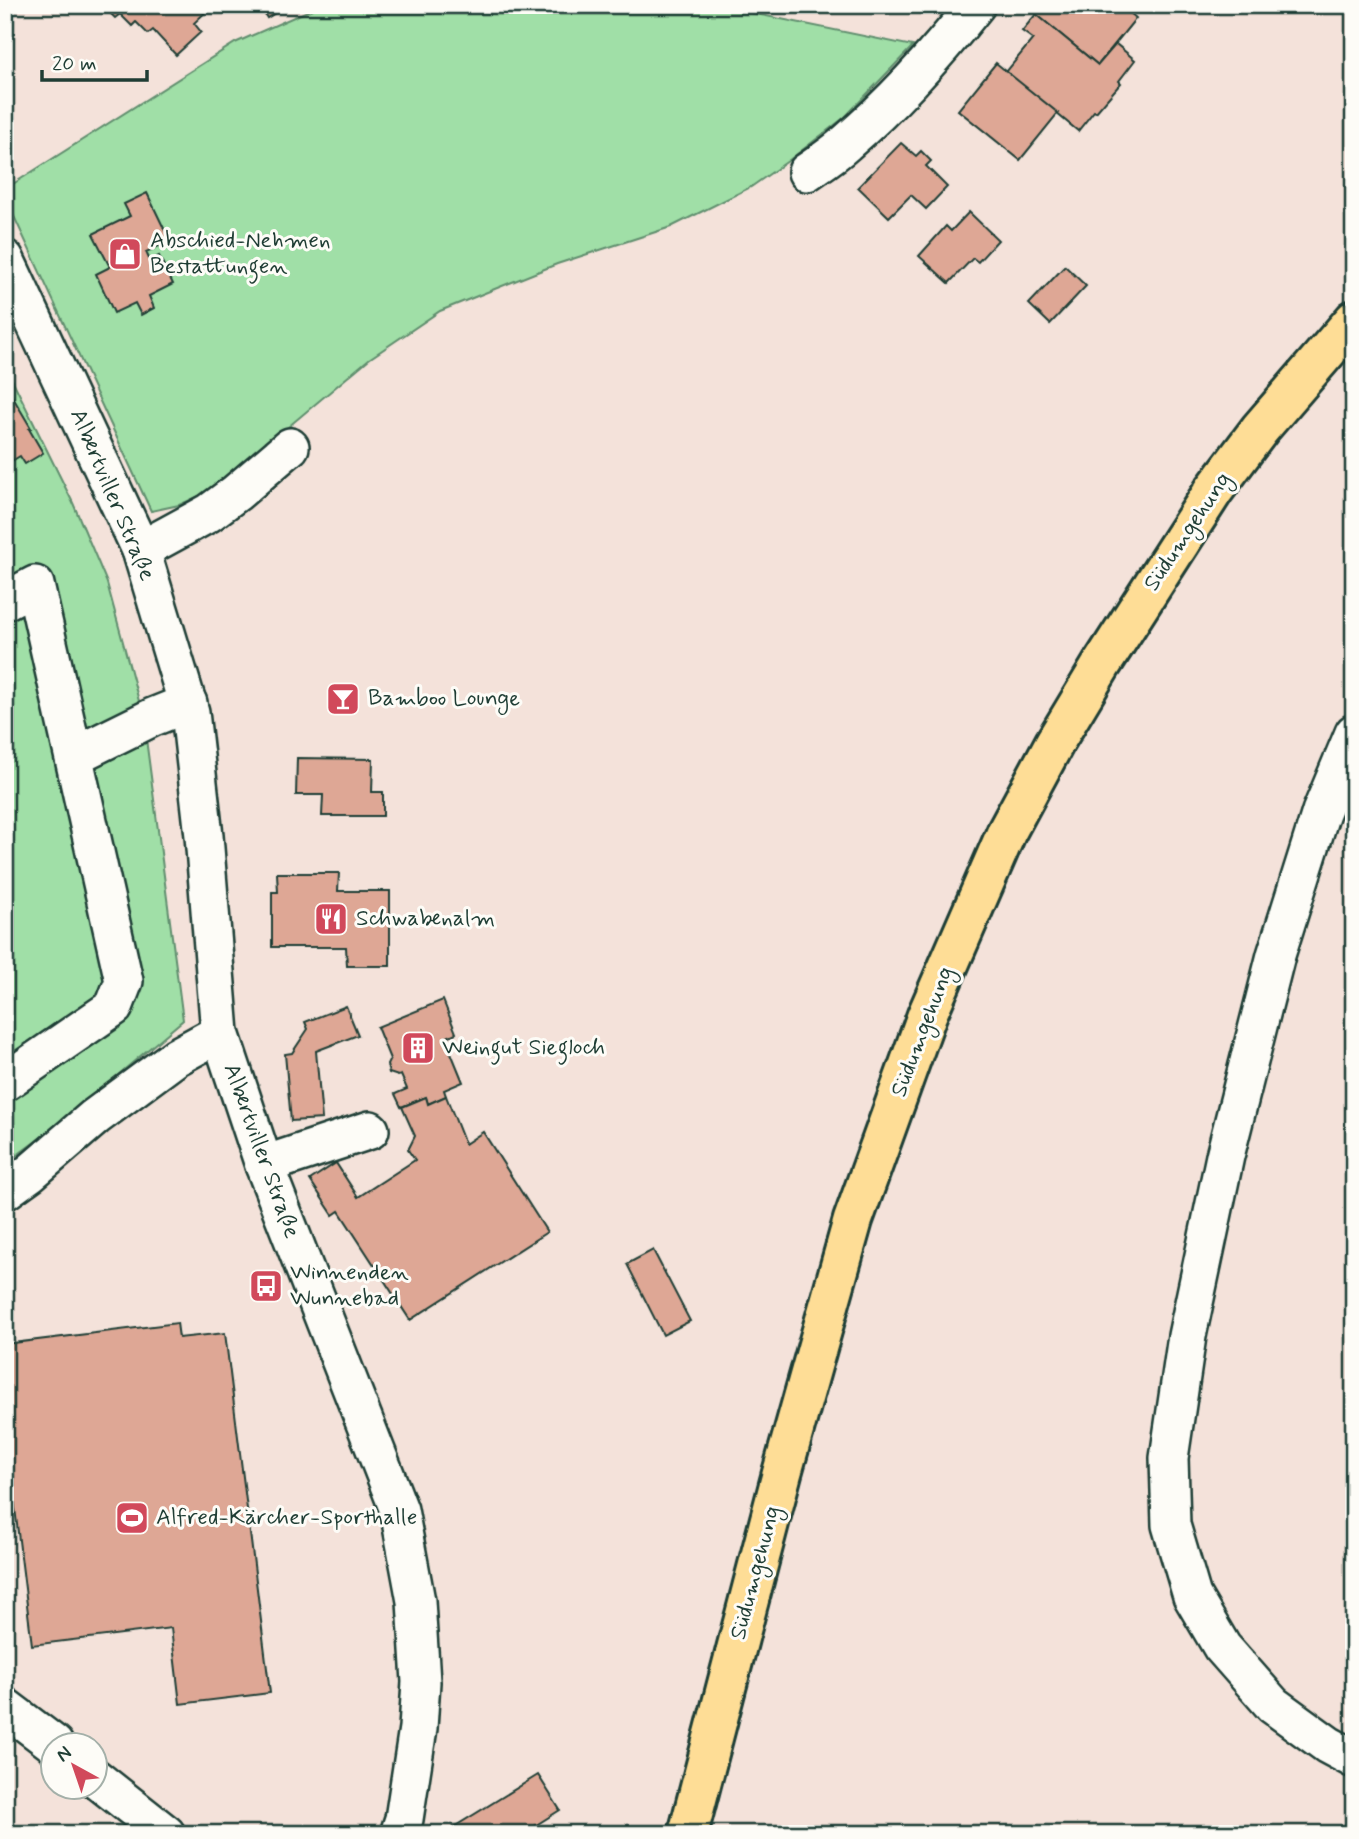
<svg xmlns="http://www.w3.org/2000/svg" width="1359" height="1839" font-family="Mynerve,sans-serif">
	<rect width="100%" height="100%" fill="#f4e2da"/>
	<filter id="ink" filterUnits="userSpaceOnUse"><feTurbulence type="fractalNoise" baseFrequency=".0143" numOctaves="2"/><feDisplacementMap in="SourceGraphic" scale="14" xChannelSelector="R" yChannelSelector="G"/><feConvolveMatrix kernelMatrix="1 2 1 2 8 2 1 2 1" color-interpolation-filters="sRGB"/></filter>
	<g filter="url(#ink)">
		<!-- green -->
		<g fill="#a0dfa7" stroke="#608e6e" stroke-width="2">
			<polygon points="321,5 712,5 913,46 845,117 788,161 751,187 671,227 557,264 440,311 369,359 213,490 179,505 151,511 5,197 5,189 235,43"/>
			<polygon points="5,365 73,503 107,583 143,716 183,1020 67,1118 5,1164"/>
		</g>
		<!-- building -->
		<g fill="#dea795" stroke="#1f3d34" stroke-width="2">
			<polygon points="94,5 213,5 194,23 201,32 176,55 153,30 148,34 136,22 132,26 120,14 115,18 103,6 99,10"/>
			<polygon points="259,5 288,5 267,18"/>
			<polygon points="1043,5 1121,5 1136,18 1098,65 1036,14"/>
			<polygon points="1036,14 1098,65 1116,44 1135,60 1119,81 1121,83 1096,112 1094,111 1078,131 1006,72 1033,39 1022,31"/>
			<polygon points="996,63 1058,113 1020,160 958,110"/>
			<polygon points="901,143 916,156 921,151 931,161 926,166 947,187 926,209 911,195 889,217 858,187"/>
			<polygon points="147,193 170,241 146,252 150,261 159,256 173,284 149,296 154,308 141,315 135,303 114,313 96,274 110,267 93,234 130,216 124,204"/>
			<polygon points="969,212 998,240 978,262 973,258 949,283 919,256 946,226 951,231"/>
			<polygon points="1065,266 1086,286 1050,324 1029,304"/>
			<polygon points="5,384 31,428 29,429 43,453 25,464 20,456 5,465"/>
			<polygon points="297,758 373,759 372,792 383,792 383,816 322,816 323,795 296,795"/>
			<polygon points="277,873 339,873 338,891 390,891 390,966 347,966 346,947 272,947 272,892 278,892"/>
			<polygon points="443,1000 456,1033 445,1038 463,1082 444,1090 446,1096 428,1104 426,1097 401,1107 395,1094 407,1089 401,1075 398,1076 389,1073 387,1065 390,1059 377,1027"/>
			<polygon points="346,1006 358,1035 316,1051 322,1119 291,1121 285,1054 292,1053 308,1029 305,1022"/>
			<polygon points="446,1096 465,1144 483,1132 547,1232 410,1320 339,1211 333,1215 310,1180 336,1163 358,1197 415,1160 408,1150 415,1136 402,1107 426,1097 428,1104"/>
			<polygon points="653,1250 690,1321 663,1335 627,1264"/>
			<polygon points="177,1323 179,1338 225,1333 270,1693 180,1704 171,1628 32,1645 5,1428 5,1344"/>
			<polygon points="538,1775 560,1810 522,1834 452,1834 449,1830"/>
		</g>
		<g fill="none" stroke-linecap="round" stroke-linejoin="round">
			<defs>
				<g id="minor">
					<path d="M807,172C820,163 834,154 846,143C894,102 937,54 976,5"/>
					<polyline points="5,259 141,550 190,712 204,836 220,1033 264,1165 399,1510 416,1601 421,1682 418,1728 404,1819 399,1834"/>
					<polyline points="141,550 209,513 236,493 290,447"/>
					<polyline points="5,601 35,585 124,981 114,1007 5,1082"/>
					<polyline points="1354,733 1321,812 1276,955 1225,1156 1187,1336 1169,1458 1171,1525 1192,1596 1222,1647 1273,1705 1328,1745 1354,1759"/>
					<polyline points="74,756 153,717 188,703"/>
					<polyline points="264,1165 370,1130"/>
					<polyline points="5,1191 30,1173 95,1117 176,1057 220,1033"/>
					<polyline points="5,1707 54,1744"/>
					<polyline points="94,1777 166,1834"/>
				</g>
				<polyline id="major" points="688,1834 782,1473 853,1220 927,1015 1007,831 1055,742 1102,664 1214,490 1260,429 1354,320"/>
			</defs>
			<!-- minor casing -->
			<use href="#minor" stroke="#1f3d34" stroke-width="42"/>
			<!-- major casing -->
			<use href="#major" stroke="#1f3d34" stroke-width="44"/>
			<!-- minor -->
			<use href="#minor" stroke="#fdfcf7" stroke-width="37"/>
			<!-- major -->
			<use href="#major" stroke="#fedd96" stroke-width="38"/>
		</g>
	</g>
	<!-- icons -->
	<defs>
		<symbol id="shop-square" viewBox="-11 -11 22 22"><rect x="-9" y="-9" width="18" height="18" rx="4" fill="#d1495b" stroke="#fdfcf7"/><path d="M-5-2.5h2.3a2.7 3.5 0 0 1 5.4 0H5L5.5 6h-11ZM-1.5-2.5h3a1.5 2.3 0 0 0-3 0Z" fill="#fff"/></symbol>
		<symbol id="bar-square" viewBox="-11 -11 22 22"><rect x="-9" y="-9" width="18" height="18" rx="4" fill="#d1495b" stroke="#fdfcf7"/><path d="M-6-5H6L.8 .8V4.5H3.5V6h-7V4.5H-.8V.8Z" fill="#fff"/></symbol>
		<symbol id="restaurant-square" viewBox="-11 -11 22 22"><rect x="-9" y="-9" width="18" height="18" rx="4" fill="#d1495b" stroke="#fdfcf7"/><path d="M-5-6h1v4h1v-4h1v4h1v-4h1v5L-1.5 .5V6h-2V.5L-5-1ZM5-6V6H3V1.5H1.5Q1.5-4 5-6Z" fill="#fff"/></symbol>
		<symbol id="building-square" viewBox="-11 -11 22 22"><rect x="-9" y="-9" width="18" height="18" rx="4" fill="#d1495b" stroke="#fdfcf7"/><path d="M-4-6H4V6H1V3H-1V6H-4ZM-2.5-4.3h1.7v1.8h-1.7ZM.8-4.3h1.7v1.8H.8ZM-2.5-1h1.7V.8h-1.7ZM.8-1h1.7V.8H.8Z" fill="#fff"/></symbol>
		<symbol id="bus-square" viewBox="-11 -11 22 22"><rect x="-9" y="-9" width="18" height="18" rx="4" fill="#d1495b" stroke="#fdfcf7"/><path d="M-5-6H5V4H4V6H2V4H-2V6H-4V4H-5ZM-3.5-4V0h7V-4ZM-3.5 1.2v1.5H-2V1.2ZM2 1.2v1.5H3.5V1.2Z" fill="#fff"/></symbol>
		<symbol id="stadium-square" viewBox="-11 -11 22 22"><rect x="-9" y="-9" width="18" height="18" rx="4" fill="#d1495b" stroke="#fdfcf7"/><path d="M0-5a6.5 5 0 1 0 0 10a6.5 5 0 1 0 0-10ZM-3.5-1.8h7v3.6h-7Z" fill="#fff"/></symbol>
	</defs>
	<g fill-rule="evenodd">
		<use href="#shop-square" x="106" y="235" width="38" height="38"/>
		<use href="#bar-square" x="324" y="680" width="38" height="38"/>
		<use href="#restaurant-square" x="312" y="900" width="38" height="38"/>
		<use href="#building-square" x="399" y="1029" width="38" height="38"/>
		<use href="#bus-square" x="247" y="1267" width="38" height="38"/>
		<use href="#stadium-square" x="113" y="1499" width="38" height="38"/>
	</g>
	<g text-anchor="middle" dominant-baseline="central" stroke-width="6" stroke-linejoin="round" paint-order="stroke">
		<!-- poi labels -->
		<g font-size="23" fill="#1f3d34" stroke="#fdfcf7" text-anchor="start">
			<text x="150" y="241">Abschied-Nehmen<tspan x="150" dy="26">Bestattungen</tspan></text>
			<text x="368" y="699">Bamboo Lounge</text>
			<text x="356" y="919">Schwabenalm</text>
			<text x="442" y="1048">Weingut Siegloch</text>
			<text x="290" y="1273">Winnenden<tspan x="290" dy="26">Wunnebad</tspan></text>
			<text x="156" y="1518">Alfred-Kärcher-Sporthalle</text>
		</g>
		<!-- street labels -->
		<g font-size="23" fill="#1f3d34" stroke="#fdfcf7">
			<text transform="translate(112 495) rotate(67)">Albertviller Straße</text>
			<text transform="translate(1188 532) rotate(-56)">Südumgehung</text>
			<text transform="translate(923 1032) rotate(-69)">Südumgehung</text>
			<text transform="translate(261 1151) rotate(70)">Albertviller Straße</text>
			<text transform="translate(756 1573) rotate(-75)">Südumgehung</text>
		</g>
	</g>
	<!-- margin -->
	<rect width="1359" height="1839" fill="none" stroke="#fdfcf7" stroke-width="28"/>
	<rect x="14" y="14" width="1331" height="1811" fill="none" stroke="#1f3d34" stroke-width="2.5" filter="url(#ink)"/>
	<!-- north arrow -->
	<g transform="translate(74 1766) rotate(320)"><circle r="33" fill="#fdfcf7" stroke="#a4b0a9" stroke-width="2"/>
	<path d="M0-5L12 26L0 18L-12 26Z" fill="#d1495b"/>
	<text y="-10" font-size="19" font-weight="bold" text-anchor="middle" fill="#1f3d34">N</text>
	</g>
	<!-- scale -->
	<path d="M42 70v10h105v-10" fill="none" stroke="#1f3d34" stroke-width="3.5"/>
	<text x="52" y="70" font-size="21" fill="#1f3d34" stroke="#fdfcf7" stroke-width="5" paint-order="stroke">20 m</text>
</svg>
